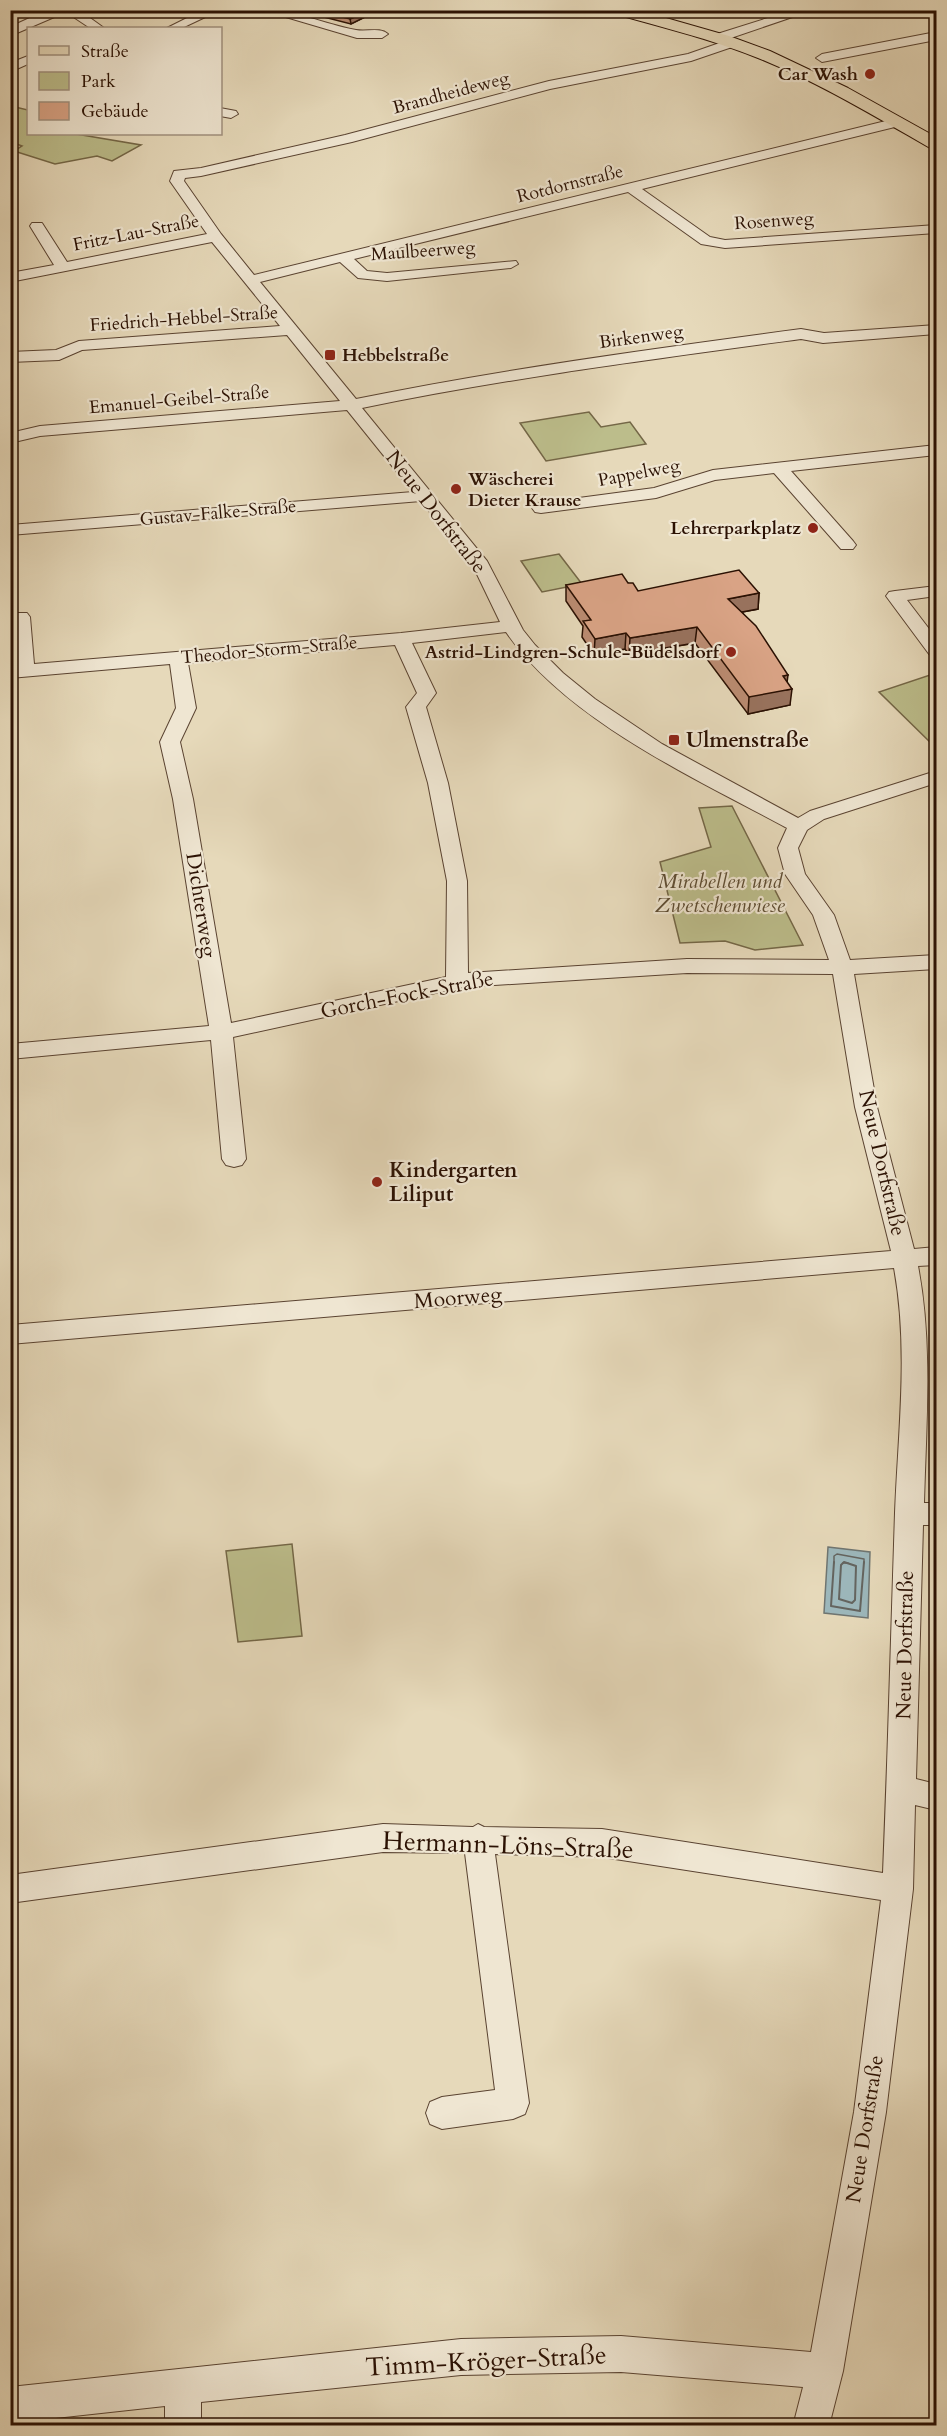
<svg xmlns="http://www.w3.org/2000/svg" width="947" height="2436" font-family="Cardo,serif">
	<rect width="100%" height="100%" fill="#e6d9ba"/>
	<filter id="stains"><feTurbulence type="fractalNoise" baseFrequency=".00333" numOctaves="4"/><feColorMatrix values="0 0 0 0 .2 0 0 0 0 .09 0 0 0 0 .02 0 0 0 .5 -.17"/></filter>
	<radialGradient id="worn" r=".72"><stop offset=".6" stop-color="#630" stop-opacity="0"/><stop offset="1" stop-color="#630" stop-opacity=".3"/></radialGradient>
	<!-- green -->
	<g fill="#bcbd8b" stroke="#746747" stroke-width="1.5">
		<polygon points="11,106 28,110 28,134 76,134 141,145 112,161 97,156 55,164 14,151 22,146 11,142"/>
		<polygon points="589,412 601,427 630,422 646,444 546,461 520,423"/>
		<polygon points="559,554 582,584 542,592 521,561"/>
		<polygon points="936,673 936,748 879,692"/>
		<polygon points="732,806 803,945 755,950 725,941 680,943 660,862 711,847 699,808"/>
		<polygon points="292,1544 302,1636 238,1642 226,1551"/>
	</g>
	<!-- water -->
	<polygon fill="#9cb7bb" stroke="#6f7571" stroke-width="1.5" points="828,1547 870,1552 868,1618 824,1613"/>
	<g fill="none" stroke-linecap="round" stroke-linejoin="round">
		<!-- shore-far1 -->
		<g stroke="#64645f" stroke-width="1.5">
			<polyline points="834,1563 834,1556 837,1554 864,1559 864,1563"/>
			<polyline points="843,1563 848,1563"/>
		</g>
		<!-- shore -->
		<g stroke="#64645f" stroke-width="2">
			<polyline points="834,1562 831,1606 860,1611 864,1562"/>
			<polygon points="844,1562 856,1566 855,1600 852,1603 839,1599 841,1565"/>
		</g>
		<defs>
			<g id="minor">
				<polygon points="47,10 79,10 104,28 90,28 66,12 10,36 10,27"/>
				<polygon points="203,10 220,10 182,28 167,28"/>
				<path d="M262,10C295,10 324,24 356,30C367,32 380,27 388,34L382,38H357Z"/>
				<polygon points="793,10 813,10 722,41 714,41 712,38 714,35"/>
				<polygon points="936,32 936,40 822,62 816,58 822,54"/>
				<path d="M731,39L737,43L735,46L691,61L550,89L352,142L201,176L185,178L184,181L221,234L254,275L898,118L903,119L905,122L903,125L642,189L710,237L725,240L936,225V233L725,248L701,244L628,192L354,259L367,271L387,273L516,261L518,264L511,268L387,281L358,278L340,262L260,282L356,399C503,369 652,349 801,329L824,333L936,325V334L823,343L801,339C654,359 507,378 362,408L487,561L523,630L535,645L563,673L595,699L662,744L798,818L810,811L936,771V783L824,819L807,830L798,848L805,874L834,915L850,960L936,955V969L854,974L877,1107L914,1249L936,1247V1265L918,1266C933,1344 926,1425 924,1503H936V1525H923L916,1779L936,1784V1810L915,1805L913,1889L886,2112L843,2371L829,2426H793L803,2387L621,2372L461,2375L201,2402V2426H165V2406L10,2423V2387L461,2339L621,2336L811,2352L854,2112L881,1900L602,1857L495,1854L529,2103L525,2114L513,2119L442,2129L430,2124L426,2113L430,2102L442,2097L495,2090L465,1853L383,1852L10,1903V1875L383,1824L473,1827L478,1824L484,1827L602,1829L883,1873C888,1753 891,1632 895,1513C898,1433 909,1349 894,1268L10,1344V1325L891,1251L855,1107L833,974L687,973L463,987L233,1037L246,1159L242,1165L234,1167L226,1165L222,1159L211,1040L10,1059V1044L209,1026L173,799L160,742L176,708L170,664L10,678V666H15L12,617L15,613H27L30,617L34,664L401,633L500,622L473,566L421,501L10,535V525L413,492L347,410L40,436L10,443V433L40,426L340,401L287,335L82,350L59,360L10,362V352L56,350L79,341L280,326L212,242L10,282V273L54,265L30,226L32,223H42L67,262L207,234L170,181L174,171L201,168L345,135L549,81L688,54ZM506,632C566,720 695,778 787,828L778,848L785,874L813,915L829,960L687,959L468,973L467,881L448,783L426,707L436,693L412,643ZM395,645L417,693L406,707L428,783L447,881L446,977L231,1023L193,799L180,742L196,708L188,663Z"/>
				<polygon points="28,56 28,64 10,72 10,63"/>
				<polygon points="220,108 236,111 238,114 231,118 220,116"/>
				<polygon points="936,445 936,455 791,471 853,541 856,545 853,549 841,549 774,473 715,480 656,498 541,513 535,512 532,508 535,504 541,503 654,488 713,470"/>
				<polygon points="936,586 936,596 907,600 936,638 936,656 929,654 886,596 889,592 895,591"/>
			</g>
			<path id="major" d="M610,10H638L729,36L770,51L848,88L936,137V149L930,148C874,116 818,82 758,58C711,39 661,27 612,13Z"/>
		</defs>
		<!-- minor casing -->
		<use href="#minor" stroke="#5a4331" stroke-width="2"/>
		<!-- major casing -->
		<use href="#major" stroke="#2b1103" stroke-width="2"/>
		<!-- minor -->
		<use href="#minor" fill="#efe6d2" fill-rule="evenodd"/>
		<!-- major -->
		<use href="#major" fill="#e6d9ba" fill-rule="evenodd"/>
	</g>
	<!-- wall -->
	<g fill="#bb8c72" stroke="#2b1103" stroke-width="1.5">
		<polygon points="304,10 379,10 351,24 304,12"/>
		<polygon points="628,583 638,591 759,593 758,609 742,612 787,682 790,705 748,714 695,643 629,654 625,649 594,655 582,637 583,626 566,601 566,585"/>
	</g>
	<!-- shaded-wall -->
	<g fill="#98725d" stroke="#2b1103" stroke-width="1.5">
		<polygon points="370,10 379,10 351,24 350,19"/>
		<polygon points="759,593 758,609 726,615 728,599"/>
		<polygon points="697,627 695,643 629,654 630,638"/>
		<polygon points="626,633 625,649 594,655 595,639"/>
		<polygon points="788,675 786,690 792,689 790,705 748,714 749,697 783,676"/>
	</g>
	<!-- building -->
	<g fill="#d9a385" stroke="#2b1103" stroke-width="1.5">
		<polygon points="314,10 370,10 350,19"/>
		<polygon points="739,570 759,593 728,599 756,626 788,675 783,676 792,689 749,697 697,627 630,638 626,633 595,639 583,621 591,620 566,585 622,574 628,583 633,583 638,591"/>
	</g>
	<!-- markers -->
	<g fill="#8f2418" stroke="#efe6d2" stroke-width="2">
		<circle cx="870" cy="74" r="6"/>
		<rect x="324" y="349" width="12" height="12" rx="3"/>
		<circle cx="456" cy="489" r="6"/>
		<circle cx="813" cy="528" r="6"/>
		<circle cx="731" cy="652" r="6"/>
		<rect x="668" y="734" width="12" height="12" rx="3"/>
		<circle cx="377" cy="1182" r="6"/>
	</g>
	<g text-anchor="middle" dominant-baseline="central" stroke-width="4.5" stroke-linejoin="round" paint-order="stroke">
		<!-- far-poi labels -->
		<g font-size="18" font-weight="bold" fill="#2b1103" stroke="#efe6d2" text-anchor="end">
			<text x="858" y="74">Car Wash</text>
			<text x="342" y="355" text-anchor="start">Hebbelstraße</text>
			<text x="468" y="479" text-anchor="start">Wäscherei<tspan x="468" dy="21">Dieter Krause</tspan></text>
			<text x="801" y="528">Lehrerparkplatz</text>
			<text x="719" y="652">Astrid-Lindgren-Schule-Büdelsdorf</text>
		</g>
		<!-- far-street labels -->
		<g font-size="18" fill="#2b1103" stroke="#efe6d2">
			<text transform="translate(451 93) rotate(-15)">Brandheideweg</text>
			<text transform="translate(570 184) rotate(-14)">Rotdornstraße</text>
			<text transform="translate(774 221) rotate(-4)">Rosenweg</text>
			<text transform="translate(136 233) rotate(-11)">Fritz-Lau-Straße</text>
			<text transform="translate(423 251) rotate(-4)">Maulbeerweg</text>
			<text transform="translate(184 319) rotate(-4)">Friedrich-Hebbel-Straße</text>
			<text transform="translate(641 337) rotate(-8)">Birkenweg</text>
			<text transform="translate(179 400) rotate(-5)">Emanuel-Geibel-Straße</text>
			<text transform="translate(639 473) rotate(-11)">Pappelweg</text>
			<text transform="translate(218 513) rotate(-5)">Gustav-Falke-Straße</text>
			<text transform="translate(269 650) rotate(-5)">Theodor-Storm-Straße</text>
		</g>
		<!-- street labels -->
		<g font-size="21" fill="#2b1103" stroke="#efe6d2">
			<text transform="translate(436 512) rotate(52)">Neue Dorfstraße</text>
			<text transform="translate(201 905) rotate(81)">Dichterweg</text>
			<text transform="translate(407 995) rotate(-11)">Gorch-Fock-Straße</text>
			<text transform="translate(882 1163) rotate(77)">Neue Dorfstraße</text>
			<text transform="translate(458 1298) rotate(-5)">Moorweg</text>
			<text transform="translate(905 1645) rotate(-89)">Neue Dorfstraße</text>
			<text transform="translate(865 2129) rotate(-81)">Neue Dorfstraße</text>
		</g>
		<!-- poi labels -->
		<g font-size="21" font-weight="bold" fill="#2b1103" stroke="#efe6d2" text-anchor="start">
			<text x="686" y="740">Ulmenstraße</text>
			<text x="389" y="1170">Kindergarten<tspan x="389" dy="24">Liliput</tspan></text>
		</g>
		<!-- park labels -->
		<g font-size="21" font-style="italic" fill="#5e4d33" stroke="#efe6d2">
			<text x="720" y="881">Mirabellen und<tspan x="720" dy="24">Zwetschenwiese</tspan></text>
		</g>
		<!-- near-street labels -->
		<g font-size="26" fill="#2b1103" stroke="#efe6d2">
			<text transform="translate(508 1845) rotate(2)">Hermann-Löns-Straße</text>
			<text transform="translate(486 2361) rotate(-3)">Timm-Kröger-Straße</text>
		</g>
	</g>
	<!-- margin -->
	<rect width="947" height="2436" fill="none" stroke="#e6d9ba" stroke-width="36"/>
	<rect x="12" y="12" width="923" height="2412" fill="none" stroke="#2b1103" stroke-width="3"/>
	<rect x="18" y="18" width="911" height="2400" fill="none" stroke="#2b1103" stroke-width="1.5"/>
	<!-- legend -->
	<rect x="27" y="27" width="195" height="108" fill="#efe6d2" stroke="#a1917f" stroke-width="1.5"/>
	<rect x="39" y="46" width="30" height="9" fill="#e6d9ba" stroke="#a1917f" stroke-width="1.5"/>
	<text x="81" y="57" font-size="18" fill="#2b1103">Straße</text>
	<rect x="39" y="72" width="30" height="18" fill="#bcbd8b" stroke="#a1917f" stroke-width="1.5"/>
	<text x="81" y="87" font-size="18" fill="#2b1103">Park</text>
	<rect x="39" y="102" width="30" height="18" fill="#d9a385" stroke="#a1917f" stroke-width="1.5"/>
	<text x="81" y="117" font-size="18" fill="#2b1103">Gebäude</text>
	<rect width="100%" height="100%" filter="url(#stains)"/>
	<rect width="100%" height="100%" fill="url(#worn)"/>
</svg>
